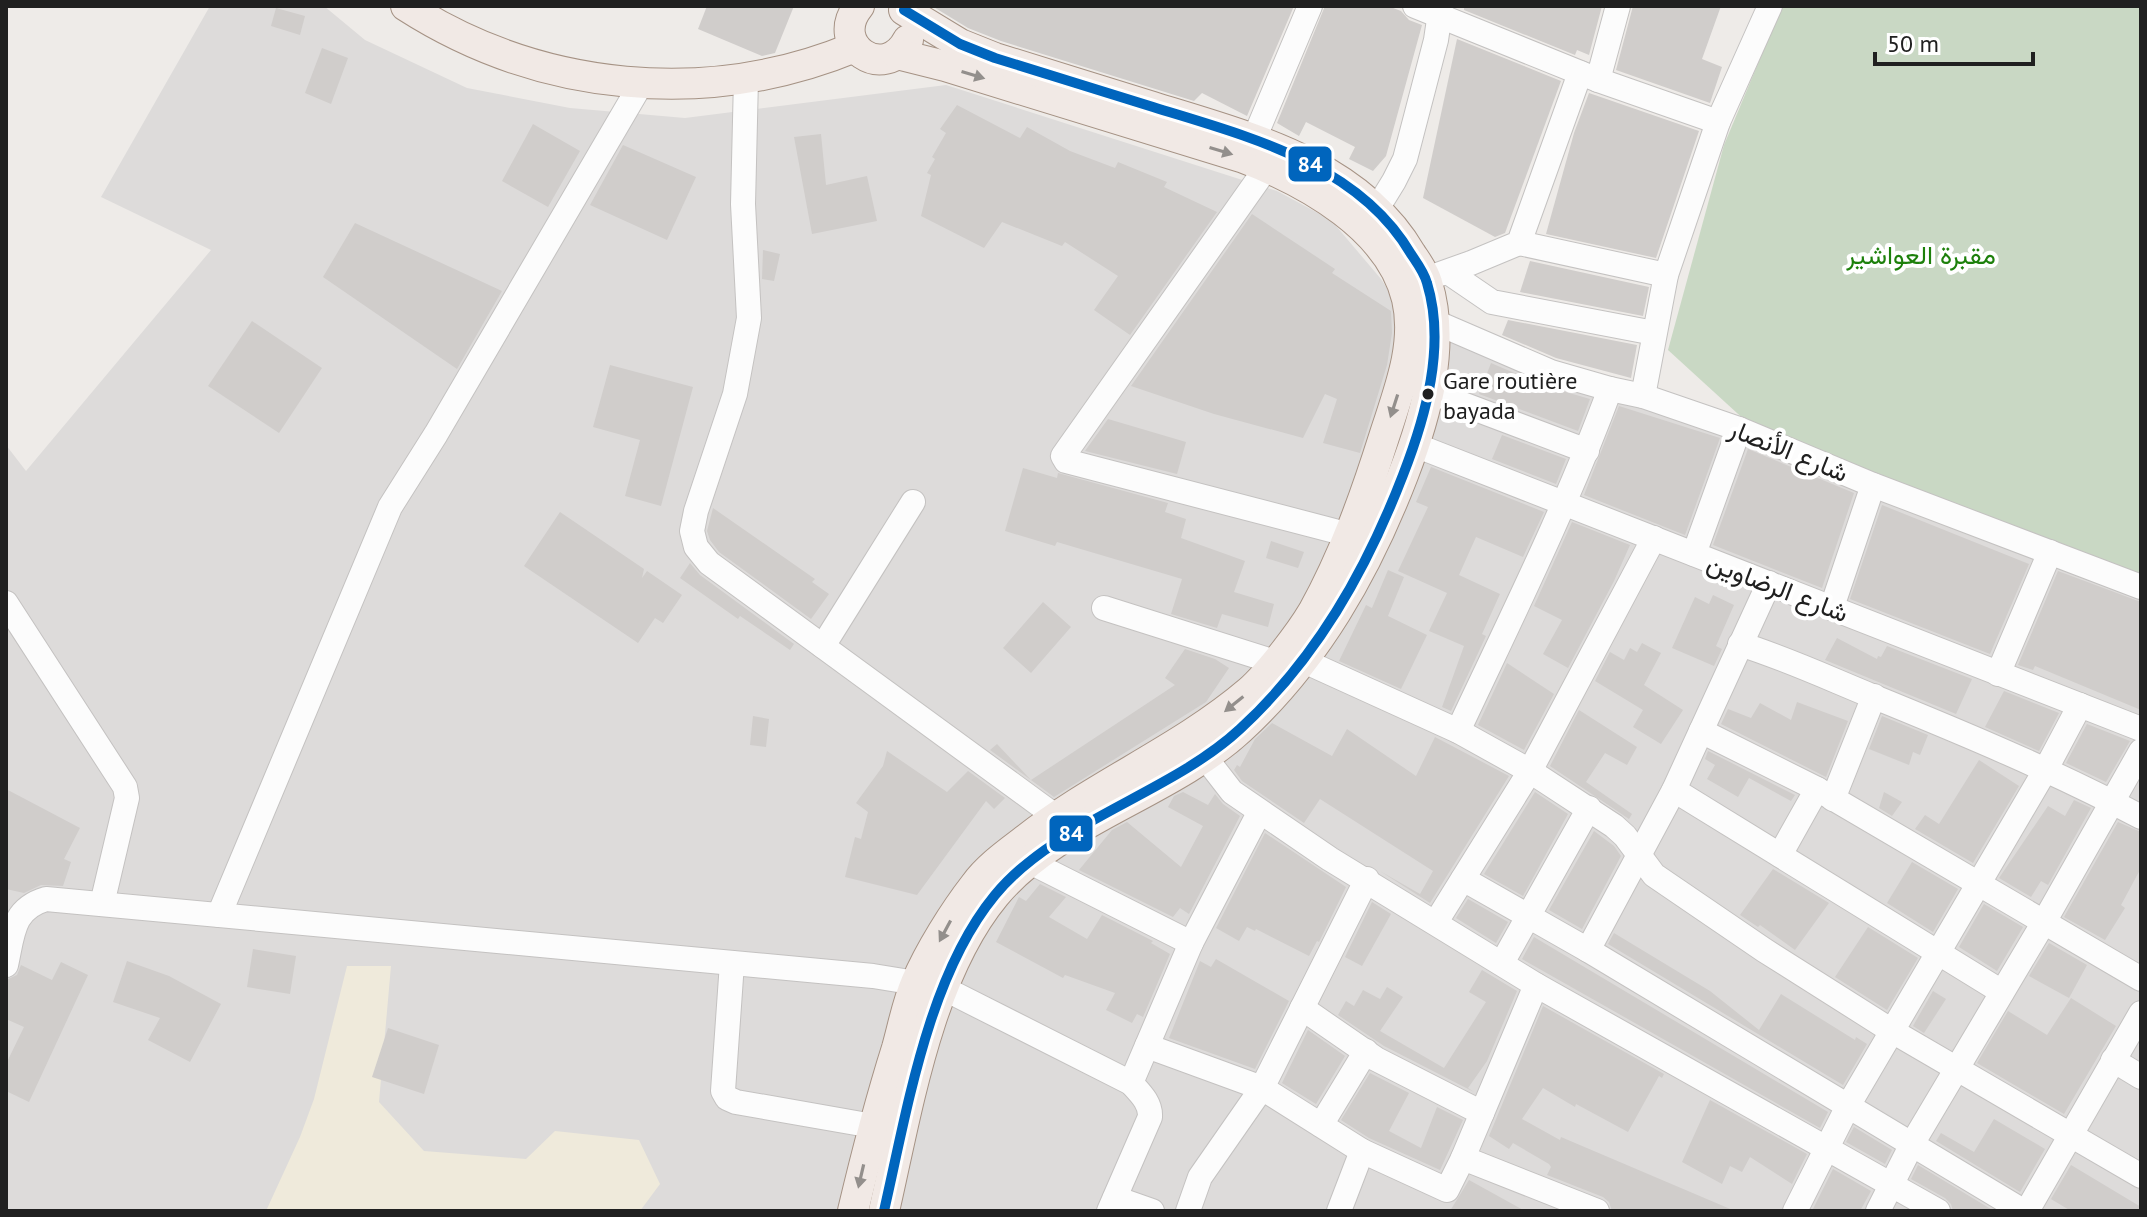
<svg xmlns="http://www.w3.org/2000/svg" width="2147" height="1217" font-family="'PT Sans',Vazirmatn,sans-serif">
	<rect width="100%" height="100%" fill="#eeebe8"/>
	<!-- residential -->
	<polygon fill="#dddbda" points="210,6 324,6 365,40 467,88 570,108 685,118 946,85 1277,191 1331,220 1381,279 1401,310 1687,416 2141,596 2141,1211 6,1211 6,445 26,471 211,250 101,197"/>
	<!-- farmland -->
	<polygon fill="#efeadb" points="347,966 391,966 379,1102 424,1151 526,1159 555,1131 639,1140 660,1184 640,1211 266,1211 300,1137 314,1099"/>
	<!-- cemetery -->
	<polygon fill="#c9d8c4" points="1782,6 2141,6 2141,575 1749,424 1668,350 1724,145"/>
	<!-- building -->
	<g fill="#d0cdcb">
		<polygon points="707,6 794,6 775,53 762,56 698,29"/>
		<polygon points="932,6 1294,6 1247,116 1202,93 1194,101 1001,41 968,28"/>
		<polygon points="1325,6 1388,6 1401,11 1409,20 1422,25 1386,156 1373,171 1349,159 1355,147 1306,122 1299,136 1277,123"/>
		<polygon points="1464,6 1602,6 1589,55 1577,50 1575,55 1464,10"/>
		<polygon points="1633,6 1721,6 1702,59 1722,67 1710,103 1616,70"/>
		<polygon points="276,8 305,16 300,35 271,26"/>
		<polygon points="1457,39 1561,81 1505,233 1495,237 1423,198"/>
		<polygon points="322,48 348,58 331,104 305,93"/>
		<polygon points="1589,93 1699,131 1656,258 1546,234 1574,133"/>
		<polygon points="957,105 1020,138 1027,127 1070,151 1115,168 1118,162 1167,182 1164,187 1217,212 1130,335 1094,310 1118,276 1065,242 1062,246 1002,222 984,248 921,216 931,175 927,173 935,159 932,157 946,133 940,129"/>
		<polygon points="533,124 580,151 548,207 502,181"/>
		<polygon points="821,134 826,185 867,176 877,221 812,234 794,137"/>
		<polygon points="623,145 696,177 667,240 590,205"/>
		<polygon points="1252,214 1335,269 1332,273 1391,311 1392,333 1387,365 1360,453 1323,443 1337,399 1325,394 1303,438 1214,414 1131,386"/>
		<polygon points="355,223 502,291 457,369 323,277"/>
		<polygon points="763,250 780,254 774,281 762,279"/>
		<polygon points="1530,261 1649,287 1643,316 1520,292"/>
		<polygon points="1508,320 1637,345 1631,378 1556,358 1502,335"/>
		<polygon points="252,321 322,368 279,433 208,386"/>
		<polygon points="1491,363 1545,386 1590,399 1578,431 1479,394"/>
		<polygon points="610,365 693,387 661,506 625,496 640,440 593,427"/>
		<polygon points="1619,406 1720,438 1685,535 1584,495"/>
		<polygon points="1108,419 1186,442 1177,474 1085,451"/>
		<polygon points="1502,435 1566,459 1556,484 1492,459"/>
		<polygon points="1748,449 1854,493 1822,588 1713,545"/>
		<polygon points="1431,467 1544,512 1523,557 1476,537 1459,575 1500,594 1482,634 1486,636 1451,711 1442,707 1464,646 1429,631 1447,593 1398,571 1428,507 1416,502"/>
		<polygon points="1023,468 1057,478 1058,473 1168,503 1165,512 1186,519 1181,538 1245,561 1234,592 1274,604 1268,627 1222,614 1217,628 1171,614 1182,579 1057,542 1055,546 1005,531"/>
		<polygon points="1882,505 2029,564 1990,654 1850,599"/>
		<polygon points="713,508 815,579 812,582 829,594 811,619 719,552 710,540 707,531"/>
		<polygon points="560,512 644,569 642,578 647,571 682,595 663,623 655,618 638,643 524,566"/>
		<polygon points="1572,522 1630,545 1614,581 1568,668 1543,654 1562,620 1534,606"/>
		<polygon points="1271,541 1304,552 1298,568 1266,558"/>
		<polygon points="690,563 700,575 794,644 790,650 740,616 738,619 680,578"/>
		<polygon points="1388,570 1404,577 1388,616 1427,635 1401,689 1339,661 1366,605 1372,608"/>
		<polygon points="2058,571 2141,602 2141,710 2035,666 2033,670 2018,665"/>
		<polygon points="1713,595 1734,605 1716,646 1722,649 1714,666 1672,648 1695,597 1709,604"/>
		<polygon points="1043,602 1071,627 1031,673 1003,648"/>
		<polygon points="1837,638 1877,659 1878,656 1881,657 1887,646 1972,679 1956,714 1825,660"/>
		<polygon points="1642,643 1661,653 1644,685 1683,710 1661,744 1633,727 1643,710 1595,681 1610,652 1624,660 1630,648 1637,652"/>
		<polygon points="1185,649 1215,659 1229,668 1206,702 1054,797 1031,780 1175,685 1165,678"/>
		<polygon points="1507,663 1554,694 1524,750 1478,725"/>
		<polygon points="2004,691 2059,713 2039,751 1985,727"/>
		<polygon points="1797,702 1848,721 1826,777 1721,724 1728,709 1751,718 1760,703 1791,720"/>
		<polygon points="1579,710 1637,747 1627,765 1605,753 1586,782 1632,814 1629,819 1550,766"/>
		<polygon points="753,716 769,719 766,747 750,745"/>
		<polygon points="1882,716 1928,735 1920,755 1913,752 1909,765 1869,749"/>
		<polygon points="1272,723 1332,756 1347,729 1416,776 1435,737 1509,776 1430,903 1380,871 1420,894 1433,871 1320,799 1304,823 1242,781 1234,770 1237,765 1240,767 1255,739"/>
		<polygon points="2087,724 2130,741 2106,782 2066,763"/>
		<polygon points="997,744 1031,780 990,750"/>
		<polygon points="887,751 947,792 968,771 1005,798 994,809 986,801 917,895 845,877 855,837 861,839 868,812 856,803 883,766"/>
		<polygon points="1708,751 1795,795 1791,801 1749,778 1738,797 1707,779 1715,765 1705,759"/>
		<polygon points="1979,760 2019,786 1973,863 1915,829 1925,815 1939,824"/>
		<polygon points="6,789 80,828 64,859 71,862 63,886 41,885 24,893 6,889"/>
		<polygon points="1183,792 1208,805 1215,794 1223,804 1240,816 1189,914 1180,908 1173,917 1079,870 1112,830 1127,822 1181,867 1203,826 1168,807 1174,796"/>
		<polygon points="1535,792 1568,814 1523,896 1484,874"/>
		<polygon points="1884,792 1902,802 1892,816 1879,808"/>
		<polygon points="2074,800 2091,808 2048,885 2041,881 2031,897 1999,878 2048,806 2065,816"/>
		<polygon points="2118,822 2141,832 2141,868 2121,905 2125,908 2105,940 2064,917"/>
		<polygon points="1594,831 1614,846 1621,856 1582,929 1549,910"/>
		<polygon points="1265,833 1346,887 1319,942 1317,941 1309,956 1256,929 1255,931 1247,927 1239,941 1216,928"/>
		<polygon points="1912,862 1958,889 1933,932 1887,903"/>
		<polygon points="1773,869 1829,903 1795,950 1760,925 1758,927 1740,915"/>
		<polygon points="1040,884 1066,897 1049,917 1087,939 1102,915 1153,941 1151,943 1170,954 1143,1017 1137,1014 1132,1023 1106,1010 1115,993 1065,975 1063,978 996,942 1019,897 1026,901"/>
		<polygon points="1468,899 1508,922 1496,943 1456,918"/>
		<polygon points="1372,902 1391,914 1362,966 1345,957"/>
		<polygon points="1984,904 2023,927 1997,971 1959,947"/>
		<polygon points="1868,927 1918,958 1887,1010 1835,977"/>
		<polygon points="1614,933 1710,991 1759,1030 1781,994 1855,1040 1856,1037 1867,1044 1843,1085 1608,944"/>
		<polygon points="1534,937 1828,1112 1820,1128 1522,959"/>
		<polygon points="2049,943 2087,965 2069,998 2029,976"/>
		<polygon points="253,949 296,956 290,994 247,987"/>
		<polygon points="1216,959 1289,1001 1255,1069 1169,1038 1200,961 1211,967"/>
		<polygon points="127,961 169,976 221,1004 190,1062 148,1040 160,1018 113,1002"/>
		<polygon points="61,962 88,975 29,1102 6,1091 6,1064 24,1027 6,1019 6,980 17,975 21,965 52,980"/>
		<polygon points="1482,970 1517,991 1487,1061 1468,1088 1474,1092 1384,1046 1338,1015 1346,1001 1354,1006 1363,990 1380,999 1387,987 1403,997 1380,1031 1444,1068 1486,1002 1469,992"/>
		<polygon points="1933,991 1946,999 1924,1033 1913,1026"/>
		<polygon points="2071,998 2116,1026 2064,1114 1977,1063 2008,1011 2047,1035"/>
		<polygon points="1543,1006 1664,1074 1662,1078 1659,1076 1628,1132 1576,1104 1575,1107 1543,1088 1522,1119 1560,1140 1561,1137 1735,1211 1612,1211 1609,1202 1603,1197 1547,1175 1551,1167 1549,1164 1513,1143 1509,1149 1489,1136"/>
		<polygon points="388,1028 439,1045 424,1094 372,1077"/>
		<polygon points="1308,1030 1345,1056 1316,1104 1282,1083"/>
		<polygon points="1370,1073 1409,1093 1389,1131 1421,1148 1437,1107 1463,1120 1440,1170 1369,1138 1341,1120"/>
		<polygon points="1710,1100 1807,1154 1792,1184 1750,1157 1742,1172 1730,1166 1722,1184 1682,1162"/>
		<polygon points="1994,1119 2045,1149 2020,1192 1936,1141 1941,1133 1974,1152"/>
		<polygon points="1854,1127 1892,1150 1885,1164 1846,1142"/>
		<polygon points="1918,1165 1994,1211 1953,1211 1951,1204 1945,1198 1911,1179"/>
		<polygon points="2071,1165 2141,1207 2141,1211 2071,1211 2051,1199"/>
		<polygon points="1833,1169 1871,1191 1860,1211 1812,1211"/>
		<polygon points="1469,1180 1525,1211 1450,1211"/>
	</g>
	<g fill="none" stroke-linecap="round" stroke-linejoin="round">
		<defs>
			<g id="minor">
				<polyline points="1415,6 1598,80 1718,122"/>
				<polyline points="746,79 743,204 749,318 735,394 696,511 692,531 696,547 709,563 1055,816"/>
				<polyline points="1598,80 1618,6"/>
				<polyline points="1254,139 1310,6"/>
				<polyline points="1267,167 1063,456 1066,461 1350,535"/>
				<polyline points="1367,225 1394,181 1405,159 1436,40 1441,6"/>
				<polyline points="1519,243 1666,275"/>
				<polyline points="1448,272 1492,302 1654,333"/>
				<polyline points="1426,279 1471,263 1519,243 1580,73"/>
				<polyline points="1435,322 1551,372 1610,389 1643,396 1739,429 1873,485 2141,587"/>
				<polyline points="1428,391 1587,451"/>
				<polyline points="1643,396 1666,275 1718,122 1770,6"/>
				<polyline points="1415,445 2141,729"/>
				<polyline points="1694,554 1739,429"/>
				<polyline points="1769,583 1674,790 1588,950 2023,1211"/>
				<polyline points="6,603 125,787 127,798 102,904"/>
				<polyline points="1832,607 1873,485"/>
				<polyline points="1104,608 1275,662 1304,661 1458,731 1530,771 1614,826 1625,836 1654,875 1764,950 1892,1031 2141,1176"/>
				<path d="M1740,644C1785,658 1828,678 1872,696C1963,733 2054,771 2141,817"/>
				<polyline points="823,646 913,502"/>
				<polyline points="1998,674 2050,552"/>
				<path d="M1458,731C1511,618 1567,506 1610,389"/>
				<polyline points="1701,731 1817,789 2141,979"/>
				<polyline points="1204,756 1232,792 1330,859 1536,985 1938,1211"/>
				<polyline points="1674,790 2002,992"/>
				<polyline points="1833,799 1874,696"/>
				<polyline points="1780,855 1817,789"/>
				<polyline points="1030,862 1191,943"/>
				<polyline points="1463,879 1588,950"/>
				<polyline points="219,915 390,507 436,434 641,84"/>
				<polyline points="1436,922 1530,771 1654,538"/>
				<polyline points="732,963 723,1091 727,1098 736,1102 873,1126"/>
				<polyline points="1502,963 1589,808"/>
				<path d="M6,965C13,934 12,909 46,899L873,976L916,983"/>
				<path d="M943,988L1131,1083C1140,1093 1151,1103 1150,1117L1109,1211"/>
				<polyline points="1302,1008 1376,1059 1482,1113"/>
				<polyline points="1147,1046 1262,1088 1362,1151 1447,1190 1463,1158 1536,985"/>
				<polyline points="2113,1060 2141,1077"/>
				<polyline points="1131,1083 1191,943 1259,813"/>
				<polyline points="1321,1125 1366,1051"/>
				<polyline points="1463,1158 1597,1211"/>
				<polyline points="1115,1198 1152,1211"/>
				<polyline points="1188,1211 1200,1177 1262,1088 1367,879"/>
				<polyline points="1339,1211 1362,1151"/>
				<polyline points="1795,1211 1848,1106 2046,769 2080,705"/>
				<polyline points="1878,1211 1912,1144 2044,922 2141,751"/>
				<polyline points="2027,1211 2141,1013"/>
			</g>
			<g id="major">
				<path d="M406,6C540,92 708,108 855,47"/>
				<path d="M859,6C827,45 885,84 908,40"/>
				<path d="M853,1211C866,1156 880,1102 897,1048C903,1027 907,1004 916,983C929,952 954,912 975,885C988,867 1008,853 1025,840C1096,784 1181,750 1250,691C1269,674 1300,634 1313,612C1344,556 1365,497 1384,437C1398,393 1418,345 1407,299C1390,228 1307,182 1244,158L945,66L897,54"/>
				<path d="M884,1211C907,1111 928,976 995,895C1056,821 1170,794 1240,729C1316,659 1366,571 1403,475C1426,416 1446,345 1427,283C1424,272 1417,263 1411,254C1358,163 1246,136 1153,107C1100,91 1048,74 995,58L960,44L904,10"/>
			</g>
		</defs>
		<!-- minor casing -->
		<use href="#minor" stroke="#c4c2c1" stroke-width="26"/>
		<!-- major casing -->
		<use href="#major" stroke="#a59284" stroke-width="32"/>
		<!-- minor -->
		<use href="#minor" stroke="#fcfcfc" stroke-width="24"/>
		<!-- major -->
		<use href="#major" stroke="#f1e9e5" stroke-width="30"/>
		<defs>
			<path id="bus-1" d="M884,1211C907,1111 928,976 995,895C1056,821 1170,794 1240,729C1316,659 1366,571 1403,475C1426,416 1446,345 1427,283C1424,272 1417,263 1411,254C1358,163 1246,136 1153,107C1100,91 1048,74 995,58L960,44L904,10"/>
		</defs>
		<!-- bus-1 casing -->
		<use href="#bus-1" stroke="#fff" stroke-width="16"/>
		<!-- bus-1 -->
		<use href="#bus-1" stroke="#0065bd" stroke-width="10"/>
	</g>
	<!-- one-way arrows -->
	<defs><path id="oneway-solid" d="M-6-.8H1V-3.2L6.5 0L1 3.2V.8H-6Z" transform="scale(2)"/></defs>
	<g fill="#938f8c">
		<use href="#oneway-solid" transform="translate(973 75) rotate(17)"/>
		<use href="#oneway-solid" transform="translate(1221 151) rotate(17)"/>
		<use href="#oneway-solid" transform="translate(1394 406) rotate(108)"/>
		<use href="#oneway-solid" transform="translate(1234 704) rotate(141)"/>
		<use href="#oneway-solid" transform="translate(945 931) rotate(118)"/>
		<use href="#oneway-solid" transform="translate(861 1176) rotate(103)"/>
	</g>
	<!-- markers -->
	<circle fill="#202020" stroke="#fff" stroke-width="3" cx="1428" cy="394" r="7"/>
	<g text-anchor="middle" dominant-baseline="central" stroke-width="8" stroke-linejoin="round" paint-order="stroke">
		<!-- bus labels -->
		<g font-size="24" fill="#202020" stroke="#fff" text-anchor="start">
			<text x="1443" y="380">Gare routière<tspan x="1443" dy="30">bayada</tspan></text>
		</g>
		<!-- park labels -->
		<g font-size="26" fill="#1d800b" stroke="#fff">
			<text x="1921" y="254">مقبرة العواشير</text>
		</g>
		<!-- street labels -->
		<g font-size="26" fill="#202020" stroke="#fff">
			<text transform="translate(1789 450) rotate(22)">شارع الأنصار</text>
			<text transform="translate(1778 587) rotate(21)">شارع الرضاوين</text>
		</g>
	</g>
	<g stroke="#fff" stroke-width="3">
		<rect x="1287" y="145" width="46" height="38" rx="8" fill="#0065bd"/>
		<rect x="1048" y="814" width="46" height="39" rx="8" fill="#0065bd"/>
	</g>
	<g font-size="22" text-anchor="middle" font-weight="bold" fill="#fff">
		<text x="1310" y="172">84</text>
		<text x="1071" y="841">84</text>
	</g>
	<!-- border -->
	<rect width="2147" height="1217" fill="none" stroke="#202020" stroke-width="16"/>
	<!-- scale -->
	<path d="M1875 52v12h158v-12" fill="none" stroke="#202020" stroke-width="4"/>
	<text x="1887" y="52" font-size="24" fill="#202020" stroke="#ffffff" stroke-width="6" paint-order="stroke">50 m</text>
</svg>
